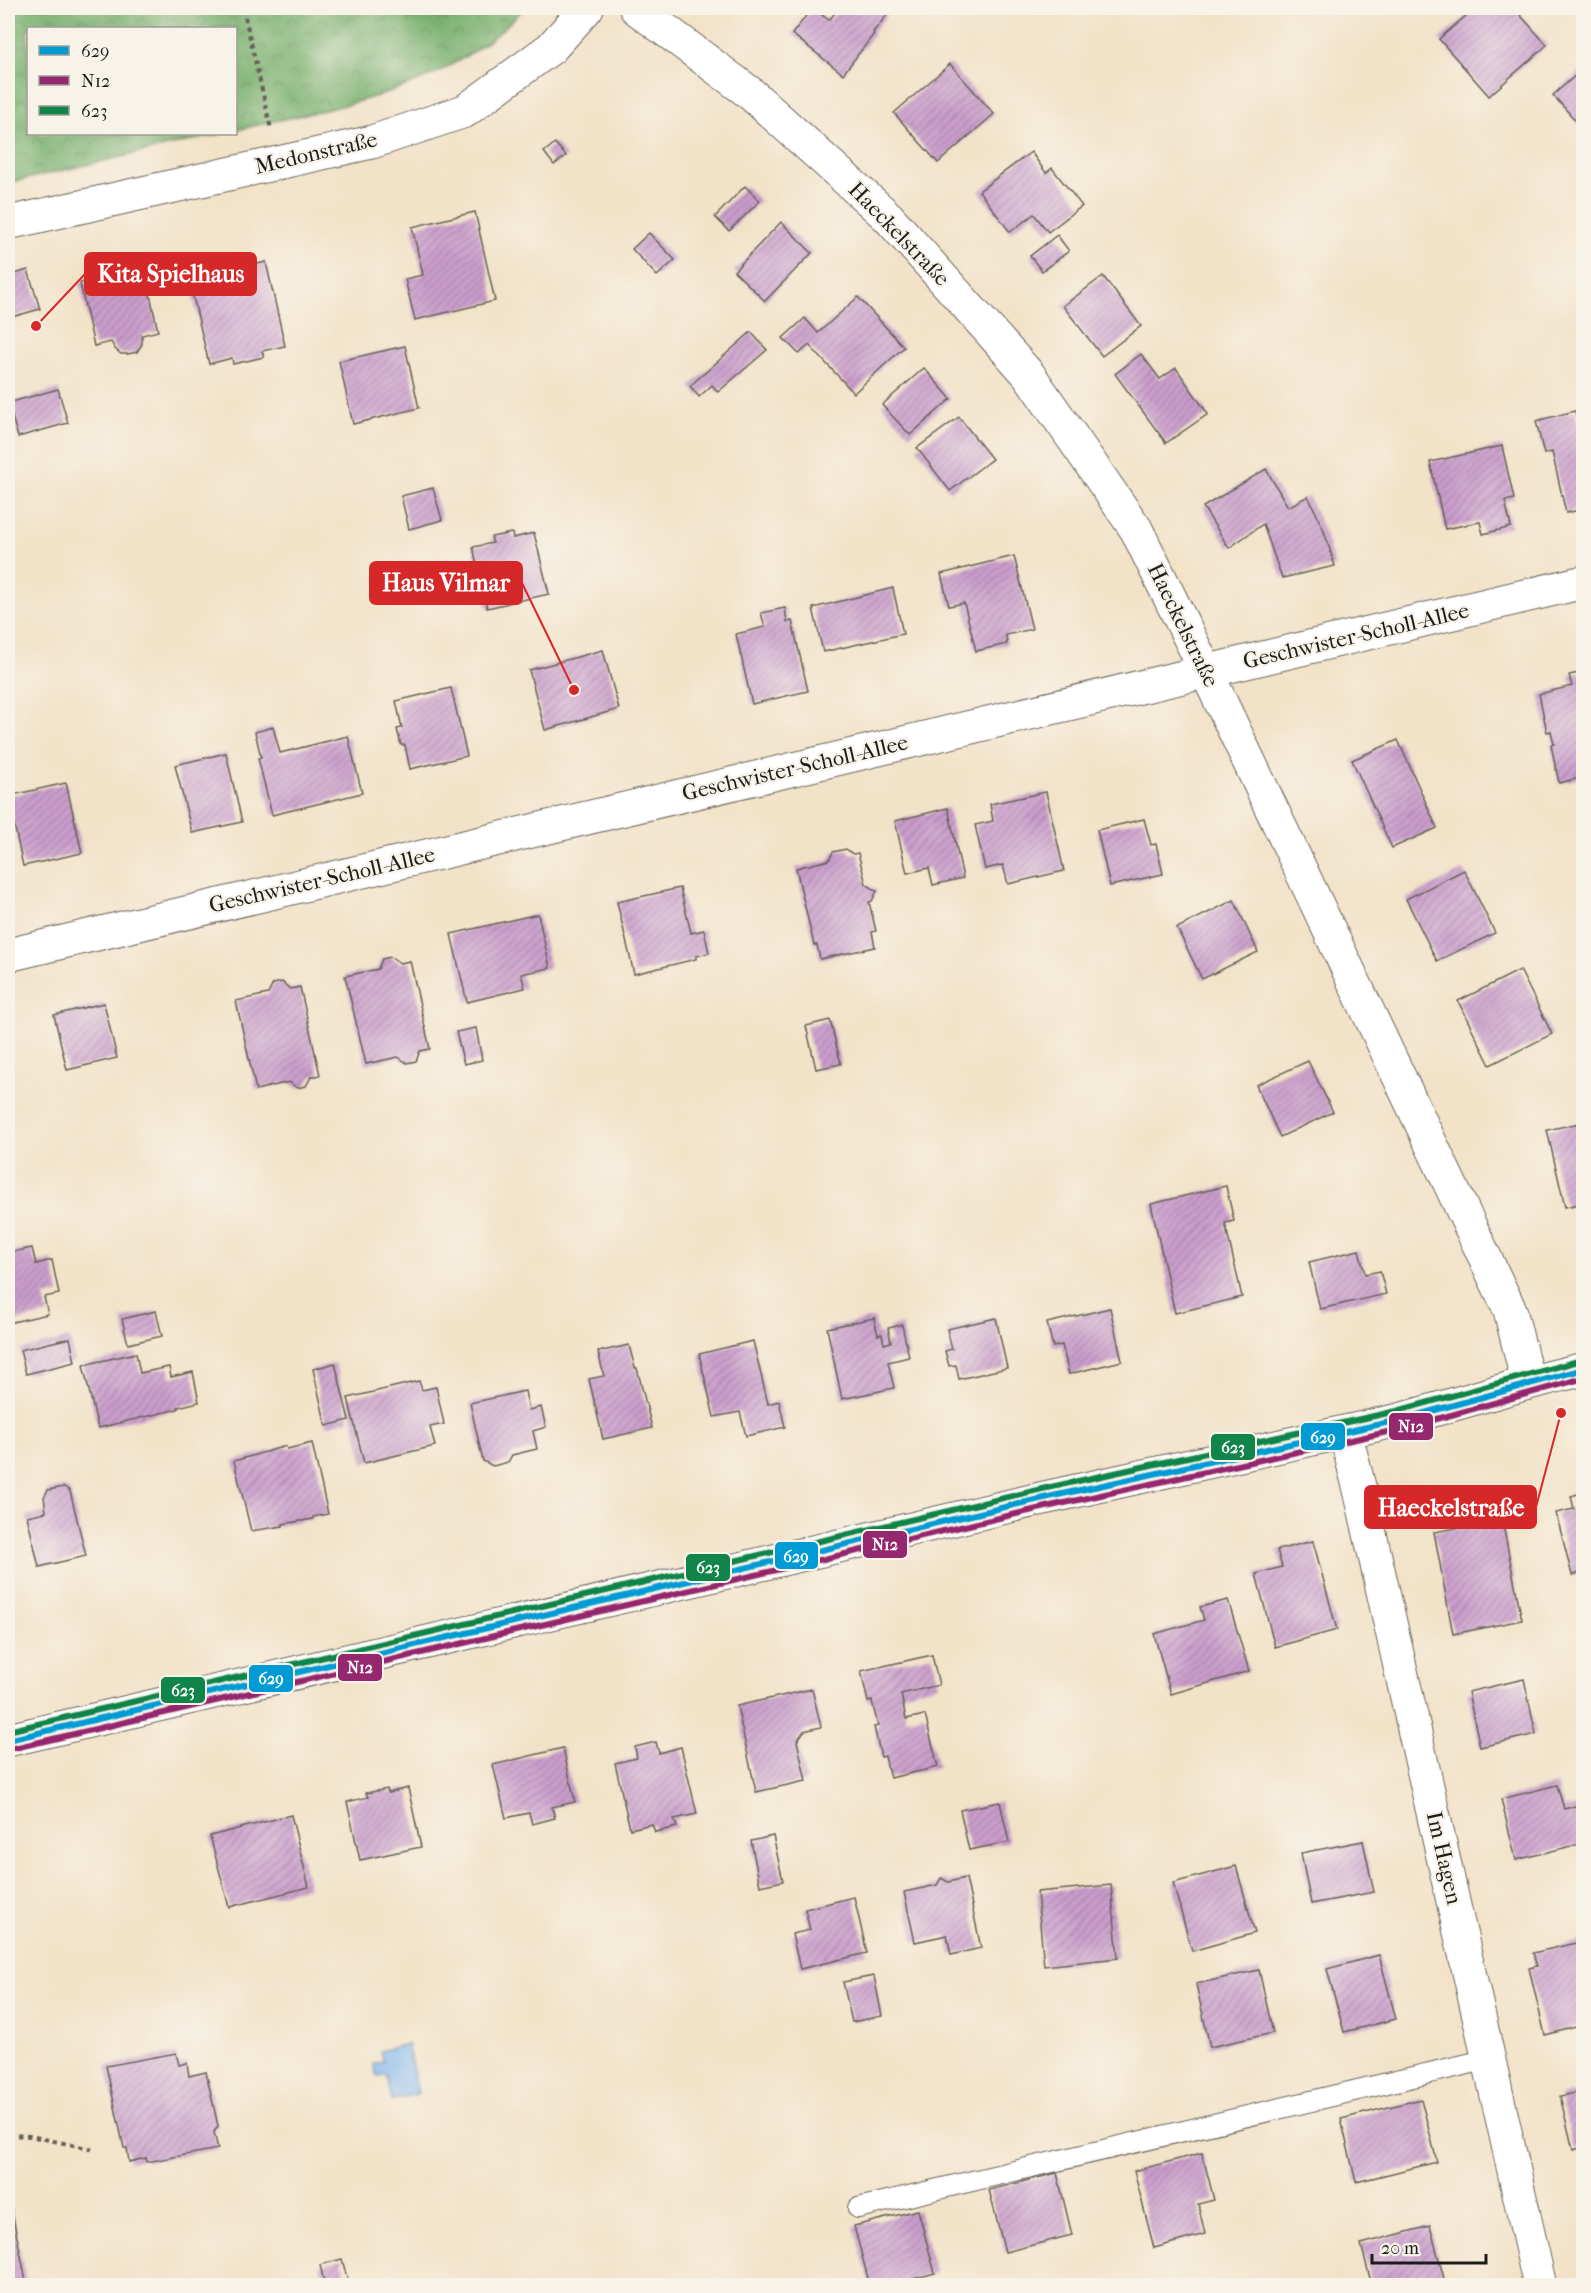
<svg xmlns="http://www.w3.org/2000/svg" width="1591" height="2293" font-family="'IM FELL French Canon',serif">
	<defs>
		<pattern id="forest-crowns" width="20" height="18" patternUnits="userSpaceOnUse" patternTransform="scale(1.5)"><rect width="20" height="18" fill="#77af6d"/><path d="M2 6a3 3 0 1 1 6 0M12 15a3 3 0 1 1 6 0" fill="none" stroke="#618e59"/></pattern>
		<pattern id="building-hatch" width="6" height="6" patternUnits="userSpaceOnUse" patternTransform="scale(1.5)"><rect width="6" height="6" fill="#cb9ecd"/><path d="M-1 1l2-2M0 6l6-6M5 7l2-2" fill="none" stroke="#a480a6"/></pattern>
	</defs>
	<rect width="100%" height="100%" fill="#f7f3e8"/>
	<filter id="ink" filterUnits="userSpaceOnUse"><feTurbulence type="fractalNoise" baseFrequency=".0167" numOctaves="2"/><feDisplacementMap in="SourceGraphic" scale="12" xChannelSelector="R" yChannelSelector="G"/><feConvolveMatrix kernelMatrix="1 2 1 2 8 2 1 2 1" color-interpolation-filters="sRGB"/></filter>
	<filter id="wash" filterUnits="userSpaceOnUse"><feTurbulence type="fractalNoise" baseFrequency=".008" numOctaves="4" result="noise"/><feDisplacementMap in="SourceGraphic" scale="24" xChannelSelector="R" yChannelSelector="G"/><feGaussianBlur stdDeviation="1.35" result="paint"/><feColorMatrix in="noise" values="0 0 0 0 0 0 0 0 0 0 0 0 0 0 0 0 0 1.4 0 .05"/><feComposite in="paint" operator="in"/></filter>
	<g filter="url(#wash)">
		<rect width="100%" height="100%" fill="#f2e2c7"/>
		<!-- forest -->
		<path fill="url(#forest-crowns)" stroke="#4a6644" stroke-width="1.5" d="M8,8H524C447,93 342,105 236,130V28H28V134H221L8,183Z"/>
		<!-- water -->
		<polygon fill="#80b6ef" stroke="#4e6986" stroke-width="1.5" points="407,2044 418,2094 391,2100 386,2075 377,2076 373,2064 383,2061 380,2051"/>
		<g id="blocks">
			<!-- building -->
			<g fill="url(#building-hatch)">
				<polygon points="812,8 829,20 839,8 877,8 887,15 873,32 874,34 843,74 792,34"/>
				<polygon points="1475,8 1514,8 1547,45 1489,96 1439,39"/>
				<polygon points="950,64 994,114 938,163 894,113"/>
				<polygon points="1584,68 1584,130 1553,95"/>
				<polygon points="555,143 566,156 554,165 544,152"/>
				<polygon points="1031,152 1046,173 1052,168 1082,206 1048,232 1034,214 1010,232 979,191"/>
				<polygon points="745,186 760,201 729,231 715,217"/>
				<polygon points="475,212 495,301 415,320 405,279 423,275 412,227"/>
				<polygon points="781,222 812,253 765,301 734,271"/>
				<polygon points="649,233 675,260 657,276 632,249"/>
				<polygon points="1057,235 1069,251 1042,271 1030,256"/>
				<polygon points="266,262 285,346 262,351 264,357 233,364 232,358 209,364 189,280"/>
				<polygon points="144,268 158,331 142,335 142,344 137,352 128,354 121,354 115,349 111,342 94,346 80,283"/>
				<polygon points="28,270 40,309 12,317 8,301 8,276"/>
				<polygon points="1103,276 1141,326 1102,356 1063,306"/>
				<polygon points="858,297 904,347 854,393 809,345 799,354 783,338 805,318 818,333"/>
				<polygon points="751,332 767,350 718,392 712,385 699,397 690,386"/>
				<polygon points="405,346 419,408 353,424 339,361"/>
				<polygon points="1141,354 1160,379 1176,368 1208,414 1166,443 1115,374"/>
				<polygon points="924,368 951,399 910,435 882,405"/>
				<polygon points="58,389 68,423 18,437 8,403"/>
				<polygon points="1575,411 1584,444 1584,509 1566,513 1552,452 1544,454 1536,421"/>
				<polygon points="959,417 992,459 950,491 917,448"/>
				<polygon points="1502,446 1514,499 1505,501 1511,527 1483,534 1480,522 1445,529 1430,462"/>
				<polygon points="1266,469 1288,507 1308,496 1323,528 1335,566 1282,578 1263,524 1229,548 1203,507"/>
				<polygon points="433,488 442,520 409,529 401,496"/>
				<polygon points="512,533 513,538 534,533 549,594 487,608 473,547 493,543 491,537"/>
				<polygon points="1014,556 1032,629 1006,635 1007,644 976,651 964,603 949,606 941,574"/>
				<polygon points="893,588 903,634 823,652 813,608"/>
				<polygon points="785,608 787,622 792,621 808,691 752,704 736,634 765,627 761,613"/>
				<polygon points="603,650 619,709 545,730 529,670"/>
				<polygon points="1584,672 1584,777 1559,783 1551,745 1554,744 1551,731 1547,732 1539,694 1572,686 1569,675"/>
				<polygon points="451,688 467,756 410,769 405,745 401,745 397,729 402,728 396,701"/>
				<polygon points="273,727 280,753 348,736 362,793 272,815 258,758 261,757 255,732"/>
				<polygon points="1398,740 1437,828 1392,848 1352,760"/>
				<polygon points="226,753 242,822 192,833 175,765"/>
				<polygon points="66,783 82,853 23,866 8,796"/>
				<polygon points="1046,792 1064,871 1008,884 1003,865 985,869 975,825 993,821 990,804"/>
				<polygon points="948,808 963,878 933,885 929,868 907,873 895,821"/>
				<polygon points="1144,819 1151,845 1156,844 1163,874 1110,886 1097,830"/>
				<polygon points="846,849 853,854 858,853 866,884 877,891 872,901 869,902 876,931 872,932 875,947 820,959 817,945 814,945 796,868 829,860 833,852"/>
				<polygon points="1464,870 1495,933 1437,961 1406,899"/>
				<polygon points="680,888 691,933 704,930 709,953 696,956 696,959 634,974 617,902"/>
				<polygon points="1234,900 1258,952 1202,979 1177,928"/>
				<polygon points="538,914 550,968 521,974 525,988 467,1002 451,934"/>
				<polygon points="391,957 400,963 410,961 430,1049 420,1051 416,1061 407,1063 398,1057 366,1064 345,976 378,969 382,959"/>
				<polygon points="1520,970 1552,1034 1490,1065 1458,1001"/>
				<polygon points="282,982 290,989 300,987 320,1075 311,1077 306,1086 297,1088 289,1082 256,1090 236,1001 268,994 273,984"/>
				<polygon points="104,1003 117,1058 67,1070 54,1015"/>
				<polygon points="830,1020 841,1064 816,1069 806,1026"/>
				<polygon points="476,1028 482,1060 464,1064 456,1032"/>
				<polygon points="1308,1061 1333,1112 1280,1137 1256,1085"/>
				<polygon points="1584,1122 1584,1203 1565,1207 1547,1130"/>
				<polygon points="1226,1186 1234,1221 1225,1223 1242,1297 1175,1313 1151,1204"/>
				<polygon points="32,1248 36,1264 52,1260 59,1294 44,1297 48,1314 8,1323 8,1253"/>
				<polygon points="1359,1250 1365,1274 1380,1271 1386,1294 1320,1309 1309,1262"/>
				<polygon points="1110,1308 1122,1361 1069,1374 1062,1345 1053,1347 1047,1323"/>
				<polygon points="156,1311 162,1336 128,1344 122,1319"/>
				<polygon points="874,1318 878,1335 882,1334 884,1344 891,1342 888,1328 902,1325 909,1357 888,1362 894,1388 842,1399 827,1328"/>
				<polygon points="996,1318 1007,1368 959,1379 956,1365 949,1366 945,1351 952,1349 947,1329"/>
				<polygon points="70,1338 75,1362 26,1374 20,1350"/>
				<polygon points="753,1341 768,1404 779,1401 785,1427 746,1436 740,1412 714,1417 699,1354"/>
				<polygon points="629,1345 635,1368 637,1368 652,1428 603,1439 589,1379 604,1376 598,1352"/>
				<polygon points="136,1353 140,1373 169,1367 171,1377 193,1372 199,1402 178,1407 178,1409 98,1428 83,1365"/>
				<polygon points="335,1363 349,1420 326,1426 313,1369"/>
				<polygon points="419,1381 422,1390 436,1387 444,1424 430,1427 435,1446 364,1463 348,1398"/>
				<polygon points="525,1391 529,1410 541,1407 546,1427 533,1431 537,1449 512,1455 508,1462 493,1466 483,1461 470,1403"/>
				<polygon points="312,1443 328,1514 313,1517 313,1519 283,1524 283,1526 251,1531 234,1461 286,1446 287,1449"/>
				<polygon points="64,1487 70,1491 86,1556 39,1567 27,1516 46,1512 44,1497 48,1490"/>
				<polygon points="1584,1492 1584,1572 1572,1575 1556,1513 1574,1509 1571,1496"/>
				<polygon points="1502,1520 1522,1620 1453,1634 1434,1532"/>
				<polygon points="1313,1541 1337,1630 1275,1647 1256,1574 1282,1567 1277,1550"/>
				<polygon points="1228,1600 1249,1671 1171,1694 1154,1634 1204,1620 1200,1607"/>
				<polygon points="932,1655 939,1685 901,1694 906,1719 925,1715 938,1767 890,1778 885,1756 881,1757 874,1727 878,1726 872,1701 868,1702 861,1671"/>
				<polygon points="1524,1679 1536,1734 1480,1747 1468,1692"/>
				<polygon points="812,1689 821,1727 804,1731 797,1741 806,1781 756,1792 737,1706"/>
				<polygon points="656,1742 659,1753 681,1747 697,1814 674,1819 677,1827 655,1832 652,1824 630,1829 615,1763 637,1758 635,1747"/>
				<polygon points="563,1748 575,1802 552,1807 555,1818 532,1824 529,1813 506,1818 493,1765"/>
				<polygon points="1557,1785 1564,1809 1579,1805 1584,1823 1584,1843 1516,1860 1501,1799"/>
				<polygon points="408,1788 421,1847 360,1860 347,1802 368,1797 366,1793 387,1789 388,1793"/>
				<polygon points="1000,1802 1009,1842 969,1850 960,1810"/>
				<polygon points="291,1815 309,1887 229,1907 210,1836"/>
				<polygon points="773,1836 783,1881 760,1886 751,1841"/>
				<polygon points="1363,1841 1374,1892 1311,1904 1301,1853"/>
				<polygon points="1236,1866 1255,1933 1192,1951 1173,1883"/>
				<polygon points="941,1878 948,1882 966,1878 981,1948 951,1955 947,1935 915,1942 904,1892 937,1885"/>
				<polygon points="1111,1885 1118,1958 1044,1966 1037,1892"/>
				<polygon points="854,1897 867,1953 800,1969 792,1934 810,1930 805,1909"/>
				<polygon points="1584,1941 1584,2025 1545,2035 1529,1968 1537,1966 1533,1953"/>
				<polygon points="1379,1955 1396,2019 1344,2032 1327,1969"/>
				<polygon points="1259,1970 1273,2033 1210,2047 1196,1984"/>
				<polygon points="874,1976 882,2016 852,2022 843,1982"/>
				<polygon points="176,2053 179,2065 187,2063 189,2076 206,2072 218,2126 214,2132 218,2149 147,2162 146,2158 129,2162 127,2148 124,2148 106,2066"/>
				<polygon points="1584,2073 1584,2147 1573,2150 1560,2096 1581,2092 1576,2074"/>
				<polygon points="1421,2099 1437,2162 1356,2182 1341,2119"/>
				<polygon points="1202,2153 1214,2200 1198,2204 1205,2234 1154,2248 1134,2171"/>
				<polygon points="1057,2173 1072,2235 1005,2252 989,2190"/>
				<polygon points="9,2198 23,2266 27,2286 8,2286"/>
				<polygon points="918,2210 935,2273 886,2286 870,2286 854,2226"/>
				<polygon points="1430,2226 1446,2286 1372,2286 1361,2244"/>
				<polygon points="342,2259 349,2286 325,2286 320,2265"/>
			</g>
		</g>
	</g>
	<g filter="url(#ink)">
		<use href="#blocks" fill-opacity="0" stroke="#676158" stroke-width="1.5"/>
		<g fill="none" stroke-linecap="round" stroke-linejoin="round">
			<defs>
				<polyline id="lane" points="858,2208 1489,2059"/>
				<g id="street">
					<polyline points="636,8 750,93 888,217 1029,375 1136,529 1206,671 1510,1310 1528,1383"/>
					<polyline points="8,223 372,142 465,111 551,48 587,8"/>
					<polyline points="8,955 1584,582"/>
					<polyline points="1345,1432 1361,1494 1540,2286"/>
				</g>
				<polyline id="secondary" points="8,1740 1044,1498 1399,1420 1528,1383 1584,1369"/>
			</defs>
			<!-- lane casing -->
			<use href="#lane" stroke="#676158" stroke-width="22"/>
			<!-- street casing -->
			<use href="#street" stroke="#676158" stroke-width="35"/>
			<!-- secondary casing -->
			<use href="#secondary" stroke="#676158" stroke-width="35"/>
			<!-- path -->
			<g stroke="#676158" stroke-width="4" stroke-dasharray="4.5 4.5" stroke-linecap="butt">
				<polyline points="243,8 271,129"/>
				<polyline points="8,2135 30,2136 92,2149"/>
			</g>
			<!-- lane -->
			<use href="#lane" stroke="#fff" stroke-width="20"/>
			<!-- street -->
			<use href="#street" stroke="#fff" stroke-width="33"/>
			<!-- secondary -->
			<use href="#secondary" stroke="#fff" stroke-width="33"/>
			<defs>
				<polyline id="bus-1" points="8,1740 1044,1498 1399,1420 1584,1369"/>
				<polyline id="bus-2" points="10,1749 1046,1507 1401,1429 1584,1378"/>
				<polyline id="bus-3" points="8,1731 1042,1489 1397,1411 1582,1360"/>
			</defs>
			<!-- bus-1 casing -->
			<use href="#bus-1" stroke="#f7f3e8" stroke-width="10"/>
			<!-- bus-2 casing -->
			<use href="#bus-2" stroke="#f7f3e8" stroke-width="10"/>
			<!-- bus-3 casing -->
			<use href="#bus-3" stroke="#f7f3e8" stroke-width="10"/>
			<!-- bus-1 -->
			<use href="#bus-1" stroke="#009bd5" stroke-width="6"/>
			<!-- bus-2 -->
			<use href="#bus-2" stroke="#95276e" stroke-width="6"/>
			<!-- bus-3 -->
			<use href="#bus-3" stroke="#108449" stroke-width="6"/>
		</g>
	</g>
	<g text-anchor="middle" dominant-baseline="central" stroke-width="4.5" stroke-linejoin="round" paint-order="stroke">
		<!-- street labels -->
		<g font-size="22" fill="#1c1c1c" stroke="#f7f3e8">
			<text transform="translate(316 153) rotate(-13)">Medonstraße</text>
			<text transform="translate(899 234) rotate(46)">Haeckelstraße</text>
			<text transform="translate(1183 625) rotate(64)">Haeckelstraße</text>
			<text transform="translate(1356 636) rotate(-13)">Geschwister-Scholl-Allee</text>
			<text transform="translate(795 768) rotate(-13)">Geschwister-Scholl-Allee</text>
			<text transform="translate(322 880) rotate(-13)">Geschwister-Scholl-Allee</text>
			<text transform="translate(1444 1858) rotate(77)">Im Hagen</text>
		</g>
	</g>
	<!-- callouts -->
	<path fill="none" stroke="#d62828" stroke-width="2" d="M36 326L85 274M574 690L522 583M1561 1413L1536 1507"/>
	<g fill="#d62828" stroke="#f7f3e8" stroke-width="2">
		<circle cx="36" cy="326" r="6"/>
		<circle cx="574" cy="690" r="6"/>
		<circle cx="1561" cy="1413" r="6"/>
	</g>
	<g fill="#d62828" stroke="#d62828" stroke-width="2">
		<rect x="85" y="253" width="171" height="42" rx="6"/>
		<rect x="370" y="562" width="152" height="42" rx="6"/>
		<rect x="1365" y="1486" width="171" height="42" rx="6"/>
	</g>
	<g font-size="24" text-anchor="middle" font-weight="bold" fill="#fff">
		<text x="171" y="282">Kita Spielhaus</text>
		<text x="446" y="591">Haus Vilmar</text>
		<text x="1451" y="1516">Haeckelstraße</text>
	</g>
	<g stroke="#f7f3e8" stroke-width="2">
		<rect x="1388" y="1412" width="46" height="29" rx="6" fill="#95276e"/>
		<rect x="1300" y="1422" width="46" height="29" rx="6" fill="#009bd5"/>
		<rect x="1210" y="1433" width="46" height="28" rx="6" fill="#108449"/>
		<rect x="862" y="1530" width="46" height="29" rx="6" fill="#95276e"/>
		<rect x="774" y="1541" width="45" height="29" rx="6" fill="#009bd5"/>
		<rect x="685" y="1553" width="46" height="29" rx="6" fill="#108449"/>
		<rect x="337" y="1653" width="46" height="29" rx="6" fill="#95276e"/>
		<rect x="248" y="1664" width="46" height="29" rx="6" fill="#009bd5"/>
		<rect x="160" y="1676" width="46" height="28" rx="6" fill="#108449"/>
	</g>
	<g font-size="16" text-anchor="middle" font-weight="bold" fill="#fff">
		<text x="1411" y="1432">N12</text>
		<text x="1323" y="1443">629</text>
		<text x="1233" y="1453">623</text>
		<text x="885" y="1550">N12</text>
		<text x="796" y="1562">629</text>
		<text x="708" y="1573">623</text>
		<text x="360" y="1673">N12</text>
		<text x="271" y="1684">629</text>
		<text x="183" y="1696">623</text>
	</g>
	<!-- margin -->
	<rect width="1591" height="2293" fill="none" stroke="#f7f3e8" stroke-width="30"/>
	<!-- legend -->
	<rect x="27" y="27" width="210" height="108" fill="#f7f3e8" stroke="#9f9d96" stroke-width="1.5"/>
	<rect x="39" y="46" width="30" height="9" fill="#009bd5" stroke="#9f9d96" stroke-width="1.5"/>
	<text x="81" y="57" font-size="18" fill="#1c1c1c">629</text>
	<rect x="39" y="76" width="30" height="9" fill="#95276e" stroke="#9f9d96" stroke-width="1.5"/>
	<text x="81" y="87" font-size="18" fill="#1c1c1c">N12</text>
	<rect x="39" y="106" width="30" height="9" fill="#108449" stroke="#9f9d96" stroke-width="1.5"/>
	<text x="81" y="117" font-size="18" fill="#1c1c1c">623</text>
	<!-- scale -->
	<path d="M1372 2254v9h114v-9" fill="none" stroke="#1c1c1c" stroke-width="3"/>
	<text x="1381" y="2254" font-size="18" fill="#1c1c1c" stroke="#f7f3e8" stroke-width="4.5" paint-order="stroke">20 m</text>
</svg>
